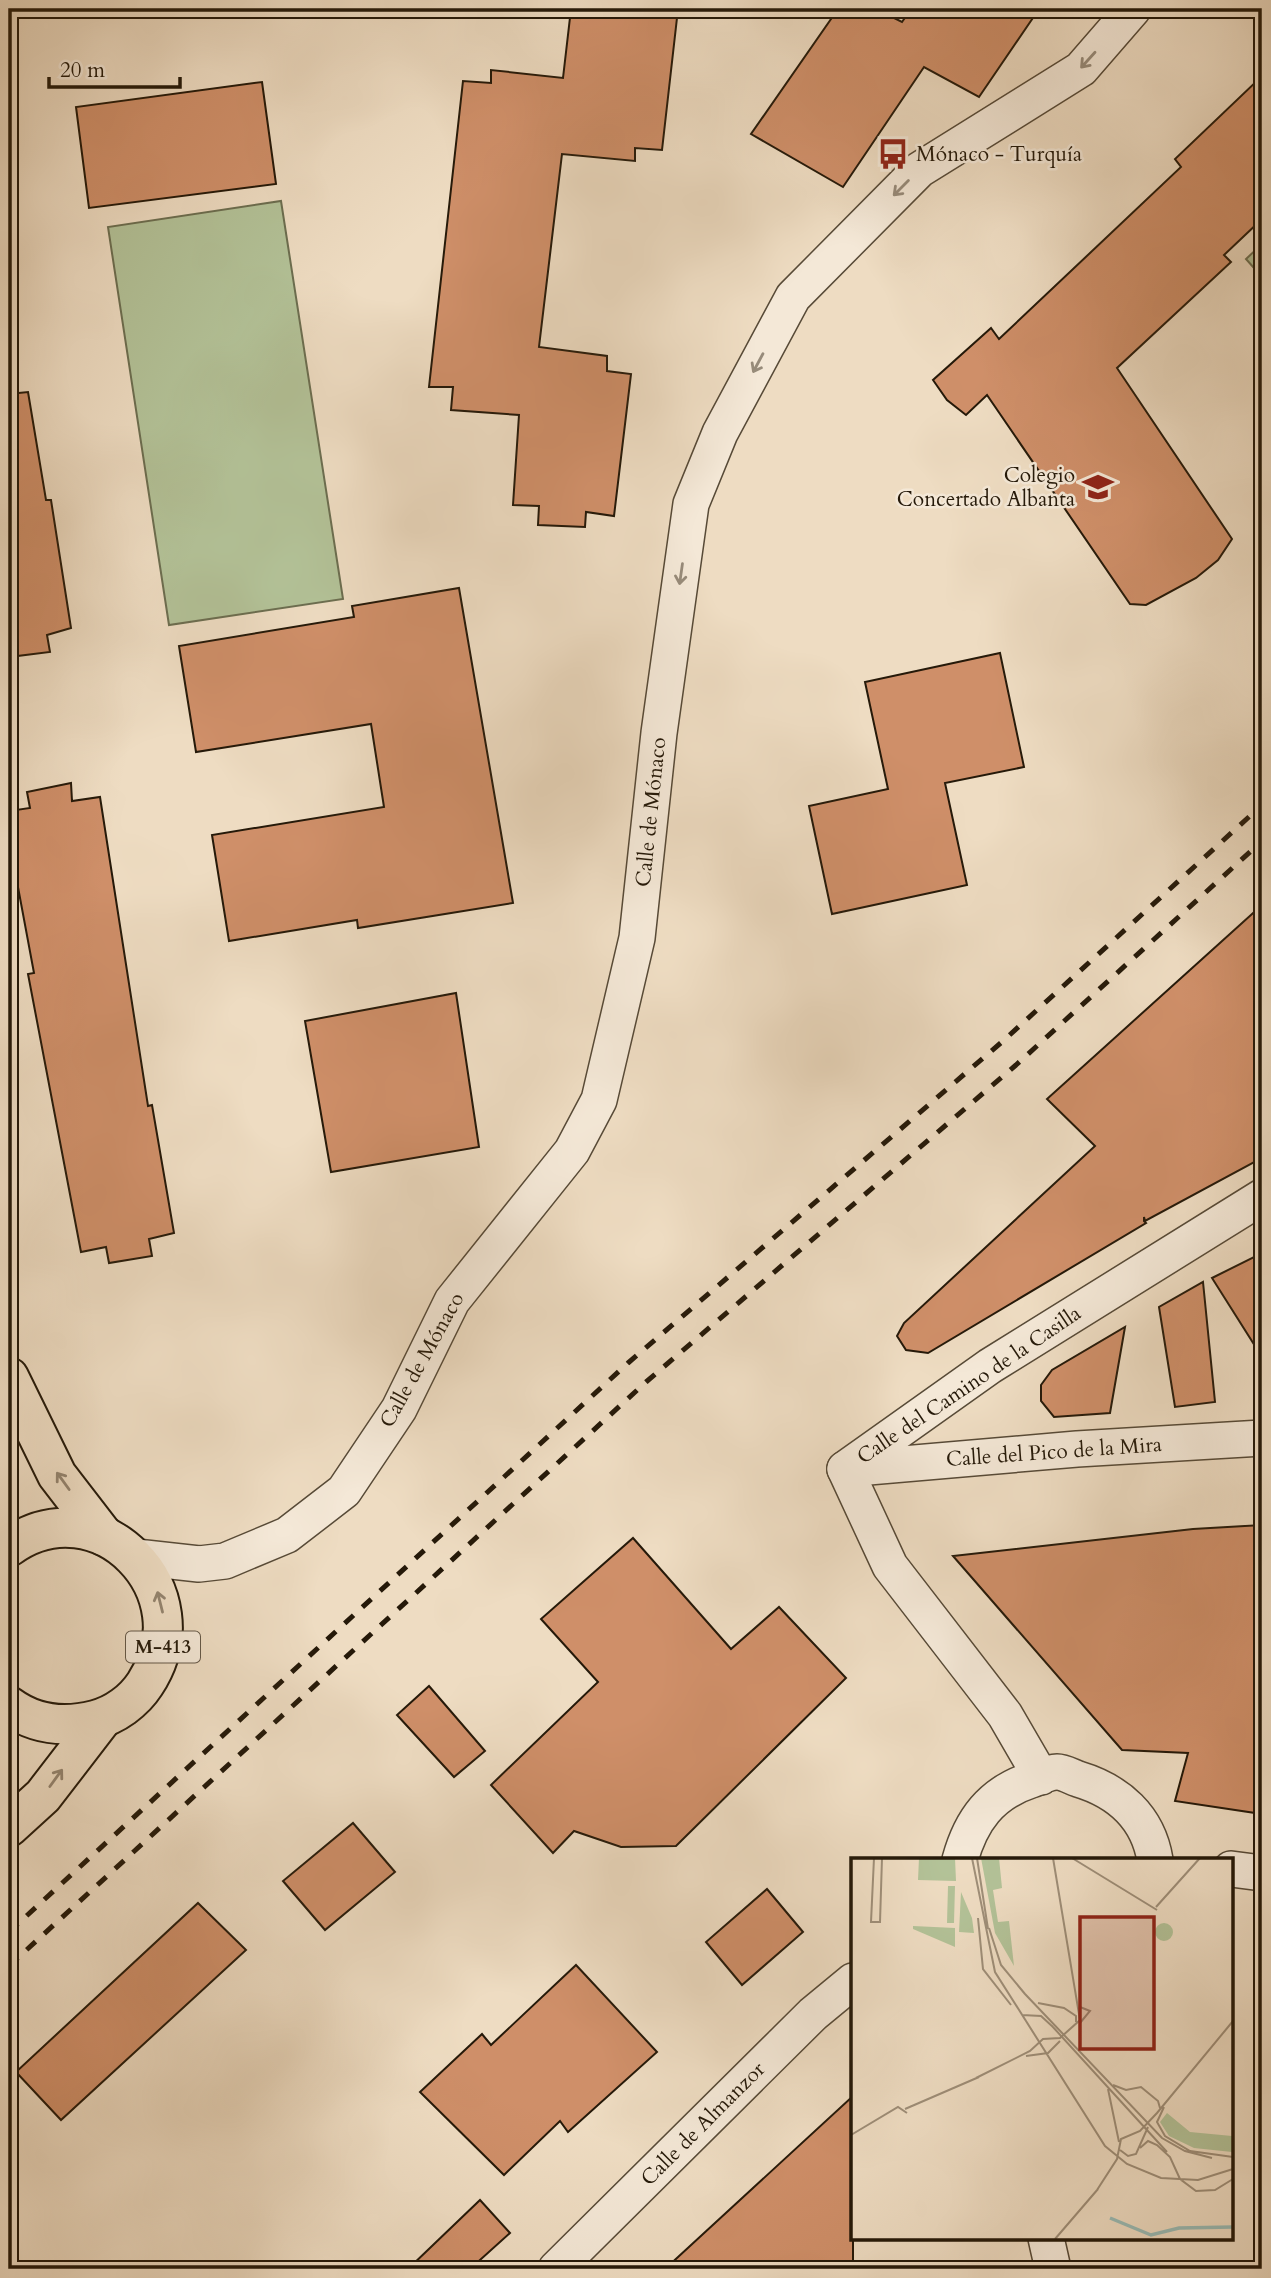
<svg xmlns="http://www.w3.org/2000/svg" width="1271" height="2278" font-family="Cardo,serif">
	<rect width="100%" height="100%" fill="#eedcc2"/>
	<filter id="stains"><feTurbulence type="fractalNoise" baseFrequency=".00286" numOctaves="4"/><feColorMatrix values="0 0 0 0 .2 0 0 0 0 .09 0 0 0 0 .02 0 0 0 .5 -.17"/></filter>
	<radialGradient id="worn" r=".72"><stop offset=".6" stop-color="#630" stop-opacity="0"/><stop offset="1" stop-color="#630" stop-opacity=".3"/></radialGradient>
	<!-- green -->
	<g fill="#b3c298" stroke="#6c6e50" stroke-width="2">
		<polygon points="281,201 343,599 169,625 108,227"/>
		<polygon points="1262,244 1262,277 1246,259"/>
	</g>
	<!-- building -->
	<g fill="#cf8f69" stroke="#251909" stroke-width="2">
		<polygon points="571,9 678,9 662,150 635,148 635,161 562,154 539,347 607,356 607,371 631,374 614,516 586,512 585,527 538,525 539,506 513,505 519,415 451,410 453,387 429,387 463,81 491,83 491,70 563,78"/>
		<polygon points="838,9 876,9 902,22 911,9 1039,9 979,97 924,67 843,187 751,134"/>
		<polygon points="1262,76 1262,219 1224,255 1231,262 1117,368 1232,539 1218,560 1196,578 1146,605 1130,604 987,395 966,415 947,400 933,380 991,328 999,339 1181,167 1175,159"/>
		<polygon points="262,82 276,184 89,208 76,107"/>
		<polygon points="28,392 46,500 51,500 71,628 47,635 50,652 9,657 9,394"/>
		<polygon points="459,588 513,903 358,928 357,920 229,941 212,835 384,807 371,724 196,752 179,646 354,617 352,606"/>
		<polygon points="1000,653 1024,767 945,783 967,885 832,914 809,806 888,789 865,682"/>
		<polygon points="71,783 72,801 100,797 148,1106 152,1105 174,1233 149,1239 152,1256 109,1263 106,1247 81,1252 28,974 34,973 9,839 9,811 30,808 27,792"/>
		<polygon points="1262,905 1262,1158 1145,1221 1144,1217 1144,1221 1146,1223 928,1353 906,1350 897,1336 904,1323 1095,1146 1047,1099"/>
		<polygon points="456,993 479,1147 331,1172 305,1021"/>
		<polygon points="1262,1253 1262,1357 1212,1278"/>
		<polygon points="1203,1282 1215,1402 1175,1407 1159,1307"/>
		<polygon points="1125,1327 1110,1413 1054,1417 1041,1401 1041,1385 1052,1370"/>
		<polygon points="1262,1525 1262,1814 1175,1801 1188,1753 1122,1750 953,1556 1193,1529"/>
		<polygon points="633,1538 731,1649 779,1607 846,1678 676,1846 621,1847 574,1831 553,1853 491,1785 598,1682 541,1619"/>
		<polygon points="429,1686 485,1751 454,1777 397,1715"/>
		<polygon points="353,1823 395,1872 325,1930 283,1881"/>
		<polygon points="767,1889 803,1932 742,1985 706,1942"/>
		<polygon points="198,1903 246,1950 61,2120 16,2072"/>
		<polygon points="576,1965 657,2052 568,2132 560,2121 504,2175 420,2092 482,2034 491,2045"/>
		<polygon points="853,2096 853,2269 665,2269"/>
		<polygon points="480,2200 510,2233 470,2269 408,2269"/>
	</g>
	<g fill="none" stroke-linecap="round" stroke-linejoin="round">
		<defs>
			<g id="street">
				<polyline points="845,1469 1077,1449 1262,1438"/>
				<polyline points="136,1557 199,1564 225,1561 287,1535 344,1491 399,1409 452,1301 572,1151 599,1100 637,938 659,733 691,504 720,433 793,297 919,170 1081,69 1133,9"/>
				<polyline points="1041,1777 1005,1715 890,1566 845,1469 990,1366 1262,1197"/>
				<path d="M960,1860C971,1820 991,1793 1031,1780C1039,1777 1049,1772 1057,1772C1064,1772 1072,1777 1078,1779C1118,1791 1148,1817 1155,1860"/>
				<polyline points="1231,1869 1262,1873"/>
				<polyline points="1046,2238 1053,2269"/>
				<polyline points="556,2269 813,2014 853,1981"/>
			</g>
			<g id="primary">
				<polyline points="9,1377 57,1475 104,1536"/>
				<path d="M9,1547C98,1483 206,1592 145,1684C134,1701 115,1715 95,1720C64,1728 35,1725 9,1706"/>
				<polyline points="9,1827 43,1796 103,1718"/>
			</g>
		</defs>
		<!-- street casing -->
		<use href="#street" stroke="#574a37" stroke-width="38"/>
		<!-- primary casing -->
		<use href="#primary" stroke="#251909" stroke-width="42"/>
		<!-- street -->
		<use href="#street" stroke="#f4e8d7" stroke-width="35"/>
		<!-- primary -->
		<use href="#primary" stroke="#eedcc2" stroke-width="38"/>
		<!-- rail -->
		<g stroke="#251909" stroke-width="5" stroke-dasharray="12 12" stroke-linecap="butt">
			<polyline points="9,1932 628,1363 1003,1041 1262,805"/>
			<polyline points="9,1966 646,1382 1016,1065 1262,841"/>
		</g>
	</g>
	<!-- one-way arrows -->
	<defs><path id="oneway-shaft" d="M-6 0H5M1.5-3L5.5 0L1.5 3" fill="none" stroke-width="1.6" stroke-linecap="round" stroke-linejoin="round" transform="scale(1.75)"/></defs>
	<g stroke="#978b7a">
		<use href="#oneway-shaft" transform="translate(1088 60) rotate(132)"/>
		<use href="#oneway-shaft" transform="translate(901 188) rotate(135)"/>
		<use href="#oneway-shaft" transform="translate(758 363) rotate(118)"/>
		<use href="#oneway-shaft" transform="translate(681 574) rotate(98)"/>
	</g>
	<g stroke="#94846f">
		<use href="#oneway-shaft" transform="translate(63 1481) rotate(-126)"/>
		<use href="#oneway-shaft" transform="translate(160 1602) rotate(-104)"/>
		<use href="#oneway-shaft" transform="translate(56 1778) rotate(-54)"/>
	</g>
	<!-- icons -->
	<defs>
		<symbol id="bus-bare" viewBox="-9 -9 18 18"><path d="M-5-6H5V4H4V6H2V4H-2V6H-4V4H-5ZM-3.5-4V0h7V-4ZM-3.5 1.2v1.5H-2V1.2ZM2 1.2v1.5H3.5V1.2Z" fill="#8f2418" stroke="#f4e8d7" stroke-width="2.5" paint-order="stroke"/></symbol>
		<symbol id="school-bare" viewBox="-9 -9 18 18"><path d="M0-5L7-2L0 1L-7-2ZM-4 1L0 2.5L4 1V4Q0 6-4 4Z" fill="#8f2418" stroke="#f4e8d7" stroke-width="2.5" paint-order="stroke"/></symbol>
	</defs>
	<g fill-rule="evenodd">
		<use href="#bus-bare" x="871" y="132" width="44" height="44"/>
		<use href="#school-bare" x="1076" y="465" width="44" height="44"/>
	</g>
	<g text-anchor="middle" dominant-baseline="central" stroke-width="5" stroke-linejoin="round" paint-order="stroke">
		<!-- shield labels -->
		<rect fill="#f4e8d7" stroke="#635747" stroke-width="2" x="126" y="1631.5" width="74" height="31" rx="5"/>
		<g font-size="19" font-weight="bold" fill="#251909">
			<text x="163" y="1647">M-413</text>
		</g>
		<!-- poi labels -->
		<g font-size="21" fill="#251909" stroke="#f4e8d7" text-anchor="start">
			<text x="916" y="154">Mónaco - Turquía</text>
			<text x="1075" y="475" text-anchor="end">Colegio<tspan x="1075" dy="24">Concertado Albanta</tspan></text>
		</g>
		<!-- street labels -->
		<g font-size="21" fill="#251909" stroke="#f4e8d7">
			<text transform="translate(651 812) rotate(-84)">Calle de Mónaco</text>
			<text transform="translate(422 1360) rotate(-61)">Calle de Mónaco</text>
			<text transform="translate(969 1385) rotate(-34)">Calle del Camino de la Casilla</text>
			<text transform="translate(1054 1452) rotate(-4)">Calle del Pico de la Mira</text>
			<text transform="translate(703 2124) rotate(-45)">Calle de Almanzor</text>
		</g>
	</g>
	<!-- overview -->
	<g transform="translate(851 1858)">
		<rect width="382" height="382" fill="#eedcc2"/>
		<path d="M68,0H104L105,23L67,22ZM130,0H148L151,30L142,32L144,45L147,64L158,63L163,108L144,75ZM97,28H104L103,65H96ZM110,34L121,60L123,75L108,74ZM304 74a9 9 0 1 1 18 0a9 9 0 1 1-18 0ZM62,68L104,70V89L62,71ZM316,255L339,274L381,278V294L343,290L318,278L309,264Z" fill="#b3c298"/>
		<path fill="none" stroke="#99bbb5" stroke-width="3.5" d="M259,360L300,377L328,370L382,369"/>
		<path fill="none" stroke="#9e8e78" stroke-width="2" d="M23,0L20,64H29L31,0M121,0L144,114L254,288L276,306L310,320L347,322L382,311M126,0L137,71M221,0L306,52M305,49L349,0M127,60L132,111L160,147M138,70L150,107L174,136M174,136L311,280L334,293L361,300M187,145L213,150L225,158V164M229,149L239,153L229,165M171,157L190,158L202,169M201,168L316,294M175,198L197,195L209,183M125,220L179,193L192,181L209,180L229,162L202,0M262,227L275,232L290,229L307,243L309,250M257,231L268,284M313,249L306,264L314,278L339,293L382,299M54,251L128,219M0,277L47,249L56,255M289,290L297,283L306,287L319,299L329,321L345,333L364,332L382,321M269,292L277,298L285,296L297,269M246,332L266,301L270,281L289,273L306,255L382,163M204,381L247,331"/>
		<path fill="#8f2418" fill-opacity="0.15" stroke="#8f2418" stroke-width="3.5" d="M229,59H303V191H229Z"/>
		<rect width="382" height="382" fill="none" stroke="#251909" stroke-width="3.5"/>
	</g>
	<!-- margin -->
	<rect width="1271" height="2278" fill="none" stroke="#eedcc2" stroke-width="35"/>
	<rect x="10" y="10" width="1250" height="2257" fill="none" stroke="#251909" stroke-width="3.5"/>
	<rect x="18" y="18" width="1236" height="2243" fill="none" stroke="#251909" stroke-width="2"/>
	<!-- scale -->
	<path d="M49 77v10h131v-10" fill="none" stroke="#251909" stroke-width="3.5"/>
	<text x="60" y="77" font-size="21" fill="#251909" stroke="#f4e8d7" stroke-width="5" paint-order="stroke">20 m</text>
	<rect width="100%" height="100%" filter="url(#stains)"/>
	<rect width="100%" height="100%" fill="url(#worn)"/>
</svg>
